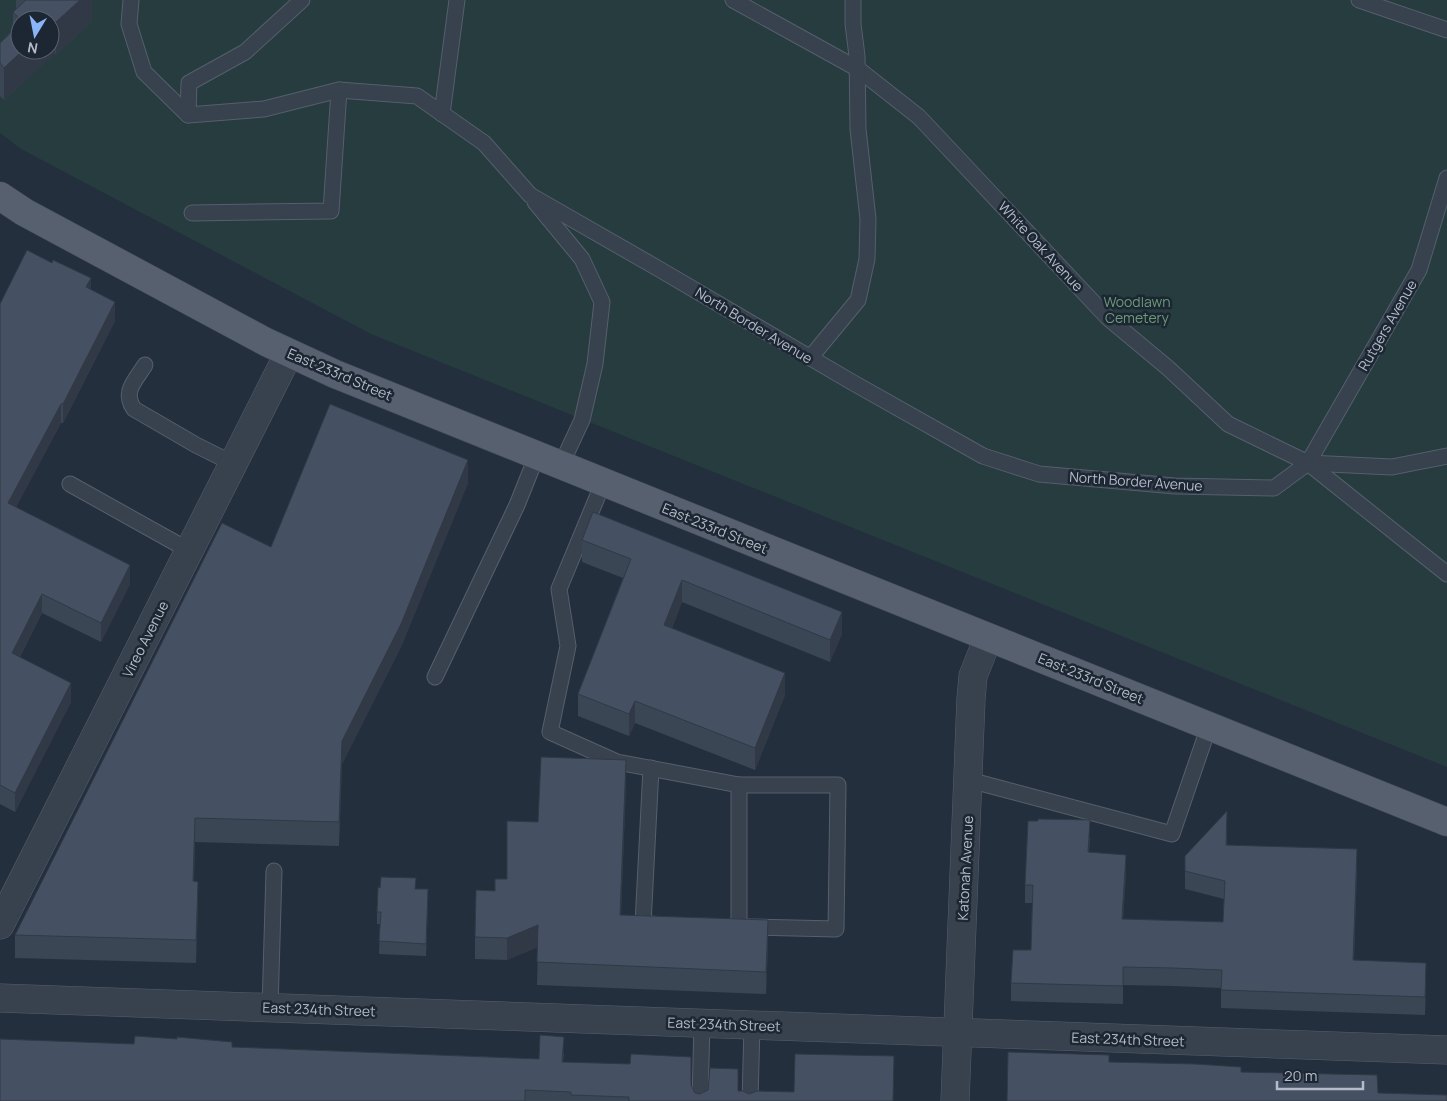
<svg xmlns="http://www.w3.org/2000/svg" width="1447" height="1101" font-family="Manrope,sans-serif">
	<rect width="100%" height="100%" fill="#242f3e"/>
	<!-- green -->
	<path fill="#263c3f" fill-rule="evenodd" d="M0,0H1447V767L371,334L21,149L0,133ZM20,20H50V50H20Z"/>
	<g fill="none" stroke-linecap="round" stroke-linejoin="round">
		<defs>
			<g id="lane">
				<polyline points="131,0 129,24 144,72 188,115 264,109 339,90 417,96 484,143 530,195 659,269 850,381 983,456 1039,474 1175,486 1274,488 1308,463 1447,574"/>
				<polyline points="733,0 858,69 919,117 1108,318 1168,368 1228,424 1308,463 1392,467 1447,456"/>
				<polyline points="1359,0 1447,30"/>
				<polyline points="442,114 457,0"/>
				<polyline points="188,115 189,83 245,52 302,0"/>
				<polyline points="535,202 582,259 602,302 595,364 582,420 561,465"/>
				<polyline points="192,213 331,211 339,90"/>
				<polyline points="810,358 858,300 867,259 868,219 858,129 857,56 853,24 853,0"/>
				<path d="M145,365C135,381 122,392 134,409L196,445L234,464"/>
				<polyline points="1308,463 1419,270 1447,178"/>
				<polyline points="603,483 559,589 568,646 550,732 617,762 739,785 838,785 836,929 748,927"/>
				<polyline points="70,484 190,551"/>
				<polyline points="435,677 517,505 537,455"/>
				<polyline points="651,768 643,924 653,924"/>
				<polyline points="969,780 1172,834 1209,726"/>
				<polyline points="739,926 739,785"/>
				<polyline points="270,1008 274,871"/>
				<polyline points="700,1101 702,1023"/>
				<polyline points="750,1101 752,1025"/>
			</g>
			<g id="street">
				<polyline points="0,925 289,353"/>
				<polyline points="0,998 1447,1050"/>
				<polyline points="955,1101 971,699 973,676 988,638"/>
			</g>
			<polyline id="primary" points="0,196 24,212 266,342 335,374 1447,822"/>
		</defs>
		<!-- lane casing -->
		<use href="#lane" stroke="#565f6c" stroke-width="17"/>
		<!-- street casing -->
		<use href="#street" stroke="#565f6c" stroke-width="29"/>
		<!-- primary casing -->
		<use href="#primary" stroke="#414a57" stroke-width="29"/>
		<!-- lane -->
		<use href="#lane" stroke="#38414e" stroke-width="15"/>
		<!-- street -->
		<use href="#street" stroke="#38414e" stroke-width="28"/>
		<!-- primary -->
		<use href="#primary" stroke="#56606e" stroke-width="28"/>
	</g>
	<!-- wall -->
	<g fill="#3b4654" fill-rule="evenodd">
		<path d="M16,0H92V21L56,55L55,53L4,100L0,96V43L13,30V12L16,10ZM20,20H50L20,50Z"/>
		<polygon points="91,290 115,321 63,423 61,423 16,507 130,584 101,642 42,613 20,657 71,702 15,812 0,804 0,304"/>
		<polygon points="468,483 401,647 342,764 339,846 195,842 194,881 198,905 196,963 15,958 15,935 271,547"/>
		<polygon points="582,540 842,634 830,662 682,602 672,628 785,695 755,770 635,723 629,736 578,716 578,694 623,578 582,562"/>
		<polygon points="626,782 621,915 768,943 766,994 537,985 538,947 507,960 475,959 475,937 495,891 507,879 538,822"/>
		<polygon points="1038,821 1090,838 1089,852 1126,874 1123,919 1223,922 1224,899 1185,889 1185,871 1227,829 1227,845 1357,867 1354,960 1426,981 1425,1015 1221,1008 1221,988 1173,986 1123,985 1123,1004 1011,1001 1011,983 1031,950 1032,903 1025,903 1025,885"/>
		<polygon points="416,889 428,902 426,956 379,954 380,924 377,924 377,912"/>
		<polygon points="232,1047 539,1059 564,1053 563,1062 691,1086 695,1093 700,1094 738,1091 749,1094 893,1101 0,1101"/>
	</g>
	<!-- shaded-wall -->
	<g fill="#303945">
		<polygon points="76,0 92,0 92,21 56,55 56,22"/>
		<polygon points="55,21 55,53 4,100 4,68 23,50 50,50 50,26"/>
		<polygon points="91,278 91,297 86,287"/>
		<polygon points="115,302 115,321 63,423 63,404"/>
		<polygon points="61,404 61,423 8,522 8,503"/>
		<polygon points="468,460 468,483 401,647 342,764 339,846 342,741"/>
		<polygon points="130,565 130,584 101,642 101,623"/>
		<polygon points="682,580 682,602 664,647 664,625"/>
		<polygon points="42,594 42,613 12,672 12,653"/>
		<polygon points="842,612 842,634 830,662 830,640"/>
		<polygon points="785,673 785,695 755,770 755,748"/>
		<polygon points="71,683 71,702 15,812 15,793"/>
		<polygon points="635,701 635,723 629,736 629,714"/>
		<polygon points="626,760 626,782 620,937 620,915"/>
		<polygon points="195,818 195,842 193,905 193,881"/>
		<polygon points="1357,849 1357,867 1353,978 1353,960"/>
		<polygon points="1126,855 1126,874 1122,937 1122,919"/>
		<polygon points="198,882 198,905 196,963 196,940"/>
		<polygon points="428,889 428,902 426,956 426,944"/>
		<polygon points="768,920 768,943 766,994 766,972"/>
		<polygon points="538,925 538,947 507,960 507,938"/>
		<polygon points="1426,963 1426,981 1425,1015 1425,997"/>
	</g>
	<!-- building -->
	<g fill="#455162" stroke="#303945">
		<polygon points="26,0 80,0 56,22 55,21 50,26 50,20 21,20 13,12"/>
		<polygon points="20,24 20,50 23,50 4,68 0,63 0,43"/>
		<polygon points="27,250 52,263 53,260 91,278 86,287 115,302 63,404 61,404 8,503 130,565 101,623 42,594 12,653 71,683 15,793 0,785 0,304"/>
		<polygon points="330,404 468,460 401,624 342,741 339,822 195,818 193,881 198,882 196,940 15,935 222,523 271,547"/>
		<polygon points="593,512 842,612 830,640 682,580 664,625 785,673 755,748 635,701 629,714 578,694 631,559 582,540"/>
		<polygon points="541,757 626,760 620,915 768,920 766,972 537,962 538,925 507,938 475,937 476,890 495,891 495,879 507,879 507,821 538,822"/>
		<polygon points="1227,811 1226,845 1357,849 1353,960 1426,963 1425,997 1221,990 1222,970 1173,968 1123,967 1123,986 1011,983 1013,950 1031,950 1033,885 1025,885 1028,821 1038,821 1038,819 1090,820 1088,852 1126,855 1122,919 1223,922 1225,881 1185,871 1185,856"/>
		<polygon points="381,877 416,878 415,889 428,889 426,944 379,941 381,912 377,912 378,887 380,888"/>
		<polygon points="540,1035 564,1037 562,1062 630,1064 631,1054 691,1057 691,1085 695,1093 700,1094 708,1090 710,1068 738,1069 738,1091 743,1091 749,1094 757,1091 794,1092 795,1054 894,1056 893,1101 629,1101 629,1097 571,1095 571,1092 525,1090 525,1101 0,1101 0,1039 134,1044 135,1036 177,1039 177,1037 232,1042 232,1047 539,1059"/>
		<polygon points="1008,1052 1109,1055 1109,1062 1195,1064 1241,1067 1241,1072 1377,1075 1378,1093 1447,1095 1447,1101 1007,1101"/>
	</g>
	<g text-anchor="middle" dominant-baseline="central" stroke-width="5" stroke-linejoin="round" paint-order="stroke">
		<!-- street labels -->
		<g font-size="14" fill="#b4bcc9" stroke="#1d2633">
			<text transform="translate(1041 246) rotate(47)">White Oak Avenue</text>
			<text transform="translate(754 325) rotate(31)">North Border Avenue</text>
			<text transform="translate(1387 325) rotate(-60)">Rutgers Avenue</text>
			<text transform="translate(340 374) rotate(23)">East 233rd Street</text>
			<text transform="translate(1136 481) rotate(4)">North Border Avenue</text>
			<text transform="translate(715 528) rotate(22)">East 233rd Street</text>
			<text transform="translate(145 639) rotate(-63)">Vireo Avenue</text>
			<text transform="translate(1091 678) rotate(22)">East 233rd Street</text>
			<text transform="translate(965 868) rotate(-87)">Katonah Avenue</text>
			<text transform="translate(319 1009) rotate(2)">East 234th Street</text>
			<text transform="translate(724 1024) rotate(2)">East 234th Street</text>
			<text transform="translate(1128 1039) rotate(2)">East 234th Street</text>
		</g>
		<!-- park labels -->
		<g font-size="14" fill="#6b9a76" stroke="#1d2633">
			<text x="1137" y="301">Woodlawn<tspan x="1137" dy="16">Cemetery</tspan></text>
		</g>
	</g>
	<!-- north arrow -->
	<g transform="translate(35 35) rotate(190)"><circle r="24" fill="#1d2633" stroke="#59626f"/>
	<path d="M0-4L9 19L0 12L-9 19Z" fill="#8ab4f8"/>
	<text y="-8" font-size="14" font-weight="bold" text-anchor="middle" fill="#b4bcc9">N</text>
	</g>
	<!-- scale -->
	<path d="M1277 1081v8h86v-8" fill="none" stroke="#b4bcc9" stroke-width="2.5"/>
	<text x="1284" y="1081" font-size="15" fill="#b4bcc9" stroke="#1d2633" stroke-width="4" paint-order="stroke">20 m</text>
</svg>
